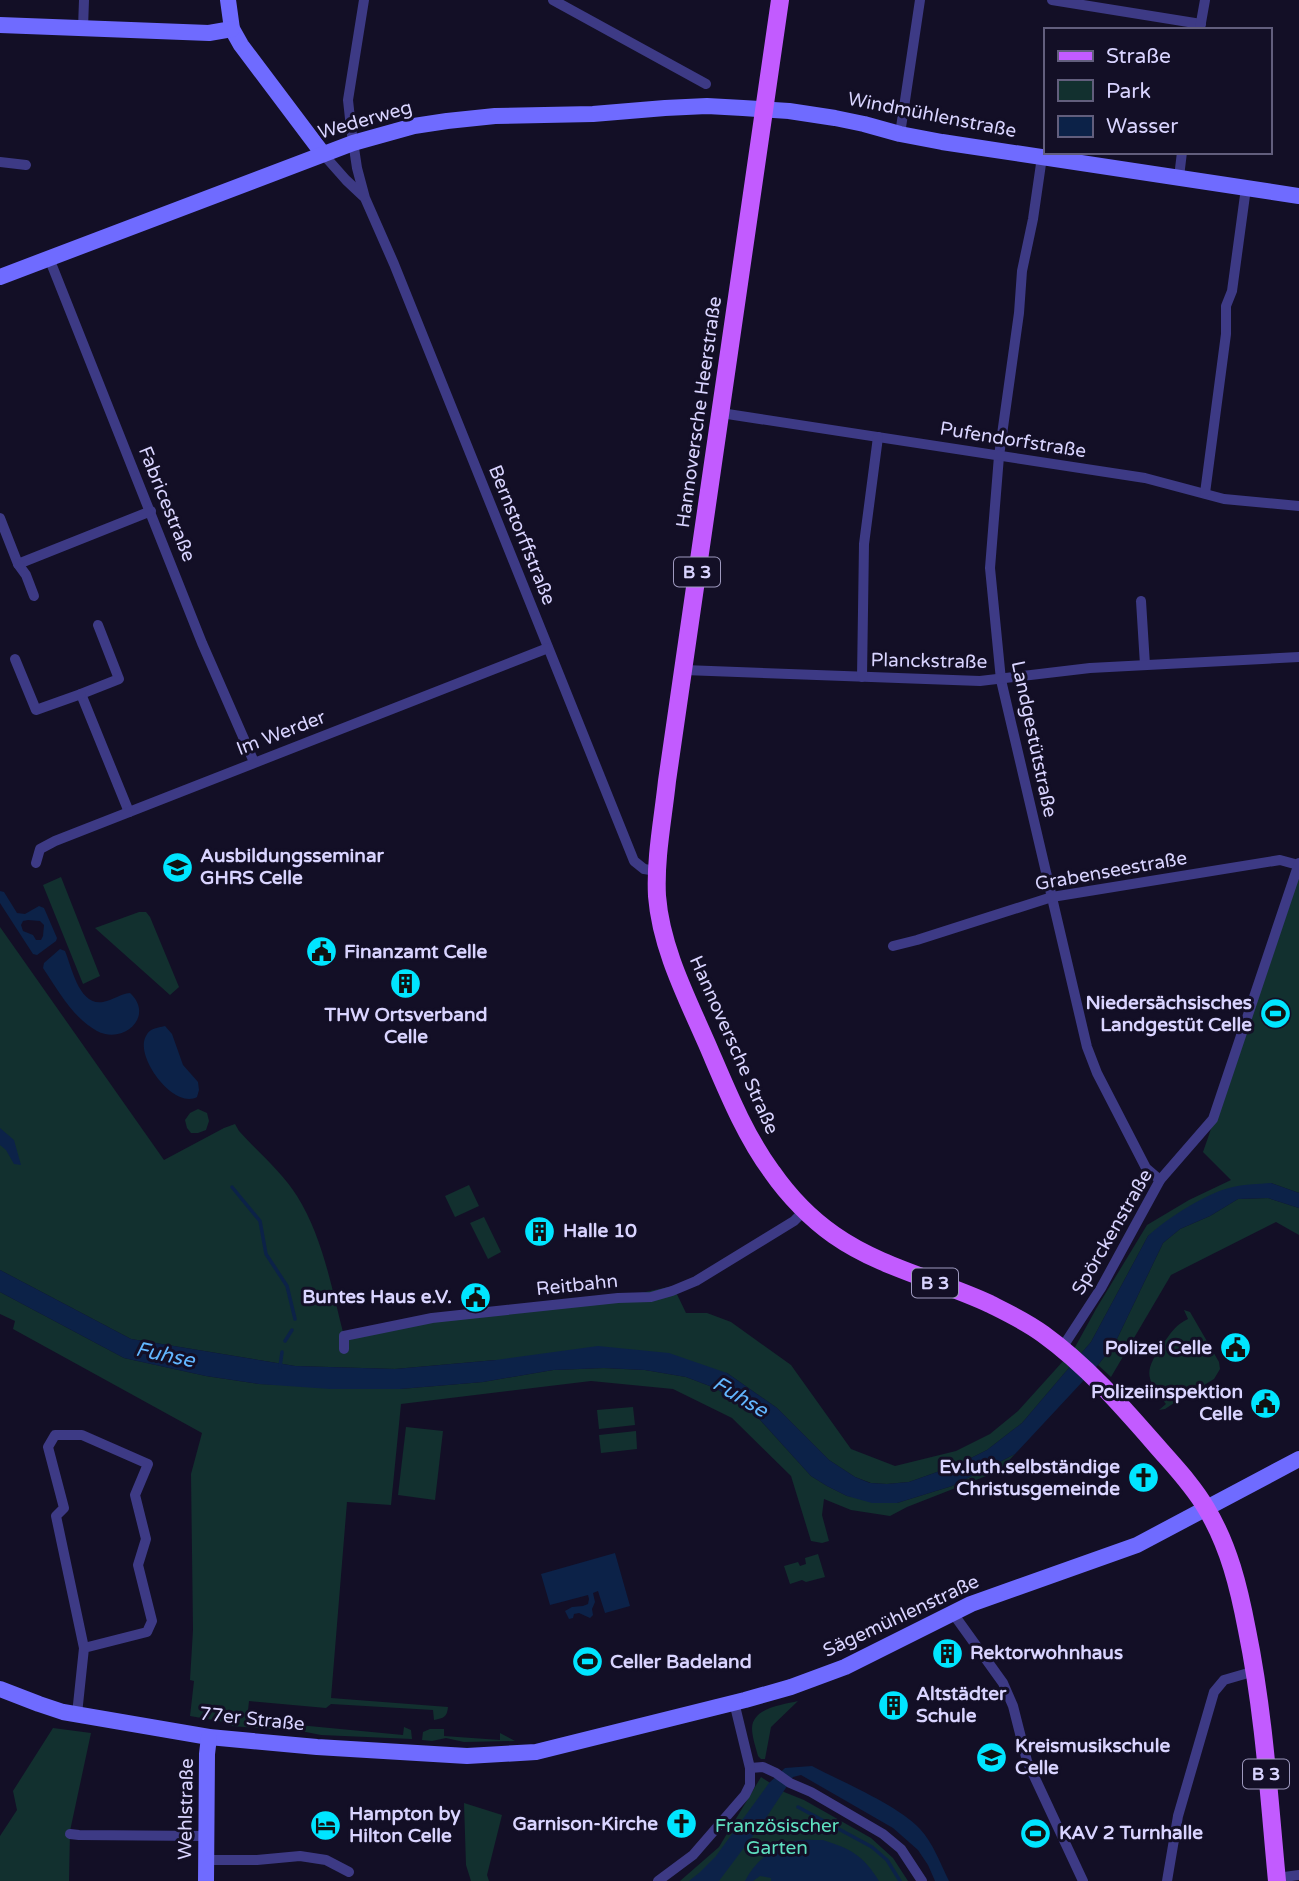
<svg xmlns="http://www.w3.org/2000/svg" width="1299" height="1881" font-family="'Varela Round',sans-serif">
	<rect width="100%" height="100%" fill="#130f26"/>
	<!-- green -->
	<g fill="#12302f">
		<path d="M1299,876V1193L1271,1183L1174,1217L1148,1236L1091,1342L1022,1423L987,1450L957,1465L909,1482L887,1484L871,1483L855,1477L829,1460L777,1408L727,1373L496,1360L395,1369L295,1366L131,1339L0,1270V927L164,1160L224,1128L235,1124L239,1131C257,1151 284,1174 297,1196C323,1237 332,1290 344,1336L459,1315L618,1298L673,1286L686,1313H707L731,1322L791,1365L851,1449L895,1466L956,1451L990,1434L1018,1411L1074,1349L1096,1309L1147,1225L1189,1200L1231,1180L1203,1152Z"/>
		<polygon points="61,877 100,976 83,984 43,885"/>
		<polygon points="139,912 146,912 150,917 179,987 170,995 95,928"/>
		<polygon points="198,1109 207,1113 209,1121 206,1130 198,1133 191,1133 187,1128 185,1120 190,1113"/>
		<polygon points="469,1185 479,1206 455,1217 445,1196"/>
		<polygon points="1268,1198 1299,1208 1299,1235 1276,1222 1171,1275 1111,1377 1098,1365 1115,1343 1163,1243 1180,1229 1210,1216 1238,1199"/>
		<polygon points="484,1217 501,1252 488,1259 470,1223"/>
		<path d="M0,1292L124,1358L206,1376L259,1384L400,1389L483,1382L553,1370L604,1368L645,1370L686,1377L715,1388L753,1412L811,1476L827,1486L847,1496L897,1503L952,1486L1015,1454L999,1471L907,1507L890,1516L851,1510L824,1499L822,1515L829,1541L822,1543L811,1541L791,1476L732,1418L673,1389L591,1381L401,1404L391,1505L347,1502L331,1698L448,1707C447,1717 444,1718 434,1720L433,1710L331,1704L326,1708L249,1701L247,1720L403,1735L404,1727L411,1730L412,1739L321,1735L306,1732L232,1726L230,1723L190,1716L194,1681L190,1680L193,1630L191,1474L202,1433L13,1329L15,1321L0,1314Z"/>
		<path d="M1184,1310L1190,1312L1219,1362L1220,1369L1214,1379L1204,1385L1201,1384L1184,1394L1183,1397L1165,1409L1159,1410L1166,1404C1144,1376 1144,1371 1165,1341C1172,1331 1177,1324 1188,1319Z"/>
		<polygon points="633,1407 635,1425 599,1429 597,1410"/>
		<polygon points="406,1427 443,1431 435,1500 398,1495"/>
		<polygon points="636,1431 637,1449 601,1453 599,1435"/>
		<polygon points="818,1554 825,1577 806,1582 802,1580 790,1584 784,1566 798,1562 800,1566 806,1564 805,1558"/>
		<path d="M798,1701L771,1727L765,1759H761L758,1756C756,1748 752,1737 752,1728C753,1707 783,1705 798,1701Z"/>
		<polygon points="53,1728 91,1733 70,1831 69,1881 0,1881 0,1836 17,1810 13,1791"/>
		<polygon points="430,1729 444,1729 444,1736 500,1740 500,1733 515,1741 464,1742 446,1738 432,1741 422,1740 423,1732"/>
		<polygon points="761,1777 784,1792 804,1800 871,1838 893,1858 908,1881 680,1881 719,1847"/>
		<polygon points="464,1803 502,1815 487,1875 489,1881 471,1881 466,1865"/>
	</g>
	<!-- water -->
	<g fill="#0c2248" fill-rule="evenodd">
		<path d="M0,891L4,892L17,913L25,914L39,906L44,908L57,938L56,941L37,955L33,954L0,903ZM28,920L40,921L44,925L43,936L41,940H36L33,935L23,931L21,925L23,921Z"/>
		<path d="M60,949L65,951C72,968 79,1006 103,1002C113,1000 120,994 130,993C155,1016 124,1045 97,1031C73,1018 58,990 43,968L44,963Z"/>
		<path d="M165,1026L172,1034L183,1065L198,1082L199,1090L197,1097C174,1110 134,1056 146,1036C150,1028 157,1028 165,1026Z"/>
		<polygon points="0,1128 14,1140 21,1165 14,1164 6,1150 0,1145"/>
		<path d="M1271,1183L1299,1193V1208L1268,1198L1238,1199L1210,1216L1180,1229L1163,1243L1115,1343L1098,1365L1015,1454L952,1486L897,1503H872L847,1496L827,1486L811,1476L753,1412L715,1388L686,1377L645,1370L604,1368L553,1370L483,1382L400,1389H330L259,1384L206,1376L124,1358L0,1292V1270L131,1339L295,1366L395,1369L496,1360L598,1346L669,1353L727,1373L777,1408L829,1460L855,1477L870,1483L887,1484L909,1482L957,1465L987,1450L1022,1423L1091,1342L1148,1236C1167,1218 1208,1192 1233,1187C1245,1184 1259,1184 1271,1183Z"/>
		<polygon points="615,1553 630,1606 605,1613 598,1591 593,1593 595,1602 592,1609 593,1615 590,1618 579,1613 574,1614 573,1618 569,1619 565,1611 572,1607 583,1606 588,1604 589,1599 588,1595 550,1605 541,1574"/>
		<path d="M812,1766C842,1782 898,1805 920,1829C933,1843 940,1863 949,1881H935L928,1865L918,1850L893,1828L801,1775L793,1777L764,1821L719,1881H689L699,1873L716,1856L769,1783L785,1768Z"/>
		<path d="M823,1840C851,1849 863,1855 879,1881H771V1878L760,1876L753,1881H745C755,1861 773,1847 795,1841C804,1839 814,1840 823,1840Z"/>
	</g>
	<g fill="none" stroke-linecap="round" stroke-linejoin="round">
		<!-- stream -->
		<g stroke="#0c2248" stroke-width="3.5">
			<polyline points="232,1187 260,1221 266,1254 287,1286 295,1319"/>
			<polyline points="285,1341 292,1330"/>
			<polyline points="280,1367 282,1352"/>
			<polyline points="798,1807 872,1847 887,1860 900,1881"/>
		</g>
		<!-- street -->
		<g stroke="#3d3a85" stroke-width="10">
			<polyline points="364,0 348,100 351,128 357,168 365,198 394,264 634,861 644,869 657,871"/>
			<polyline points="553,0 706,84"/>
			<polyline points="1052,0 1201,24"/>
			<polyline points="83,28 84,0"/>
			<polyline points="1200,28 1205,0"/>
			<polyline points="900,134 920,0"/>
			<polyline points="323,154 346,180 363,196"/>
			<polyline points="1042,157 1033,219 1022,271 1019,313 999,456 990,568 1001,680 1087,1047 1097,1073 1146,1168 1160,1180"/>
			<polyline points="0,162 26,165"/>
			<polyline points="1179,177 1182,152"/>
			<polyline points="49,258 202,643 254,762"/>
			<polyline points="721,413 1145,478 1224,499 1299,506"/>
			<polyline points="1205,493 1226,334 1226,306 1232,291 1246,188"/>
			<polyline points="0,518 18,564 151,511"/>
			<polyline points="18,564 26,575 34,596"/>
			<polyline points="1141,601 1145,665"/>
			<polyline points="98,625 119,679 81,694 129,812"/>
			<polyline points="15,659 36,710 81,694"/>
			<polyline points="684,670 980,681 1090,668 1299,657"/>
			<polyline points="862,677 864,544 878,437"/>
			<polyline points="36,863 40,849 55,841 548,648"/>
			<polyline points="893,946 917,940 1052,897 1280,860 1298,865"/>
			<polyline points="1062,1348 1101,1288 1160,1180 1213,1119 1299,863"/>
			<polyline points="344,1349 344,1336 432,1318 618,1298 651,1297 672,1291 696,1281 794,1221 805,1210"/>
			<polyline points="952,1612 1003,1683 1013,1706 1027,1761 1083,1881"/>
			<polyline points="77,1714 84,1648 56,1516 64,1508 48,1447 55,1435 82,1435 148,1464 135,1495 146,1539 138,1565 152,1621 147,1632 84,1648"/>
			<polyline points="750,1768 763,1767 776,1773 790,1783 811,1792 883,1834 901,1849 922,1881"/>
			<polyline points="70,1834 79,1835 206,1836"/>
			<polyline points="206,1860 257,1860 300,1856 326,1860 349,1872"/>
			<polyline points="1277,1878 1299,1875"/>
			<polyline points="658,1881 693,1855 745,1795 750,1785 750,1768 734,1702"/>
			<polyline points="1167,1881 1178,1816 1214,1692 1224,1680 1255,1671"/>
		</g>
		<!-- secondary -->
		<g stroke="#6f6bff" stroke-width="16">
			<polyline points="228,0 232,29 241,45 323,154"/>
			<polyline points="0,25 209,33 232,29"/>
			<polyline points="0,277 353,143 414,126 447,121 495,116 593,114 665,108 707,106 743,108 789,111 835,118 864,124 900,134 942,142 1299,196"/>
			<polyline points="0,1689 39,1704 63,1712 209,1737 317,1747 467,1756 536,1752 745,1700 791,1687 845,1667 971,1604 1137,1545 1299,1459"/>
			<polyline points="206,1881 207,1754 209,1737"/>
		</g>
		<!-- primary -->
		<path stroke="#c25bff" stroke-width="18" d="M780,0L667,781C663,819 655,858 657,896C661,948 687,998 707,1044C726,1088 744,1134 772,1172C788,1195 811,1219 834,1235C881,1268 939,1280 990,1304C1008,1313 1027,1322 1043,1334C1086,1365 1121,1405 1155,1444C1173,1465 1192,1484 1206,1508C1229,1546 1239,1588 1247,1630C1264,1713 1269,1797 1277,1881"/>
	</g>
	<!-- icons -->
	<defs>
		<symbol id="university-disc" viewBox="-11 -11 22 22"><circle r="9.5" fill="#00e5ff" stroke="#130f26"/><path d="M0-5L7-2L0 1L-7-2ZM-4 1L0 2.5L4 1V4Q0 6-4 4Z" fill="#111"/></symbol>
		<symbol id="civic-disc" viewBox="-11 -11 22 22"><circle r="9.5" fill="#00e5ff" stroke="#130f26"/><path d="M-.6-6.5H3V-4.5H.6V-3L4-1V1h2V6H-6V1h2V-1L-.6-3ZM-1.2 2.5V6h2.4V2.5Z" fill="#111"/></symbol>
		<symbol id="building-disc" viewBox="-11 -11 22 22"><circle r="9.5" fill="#00e5ff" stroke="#130f26"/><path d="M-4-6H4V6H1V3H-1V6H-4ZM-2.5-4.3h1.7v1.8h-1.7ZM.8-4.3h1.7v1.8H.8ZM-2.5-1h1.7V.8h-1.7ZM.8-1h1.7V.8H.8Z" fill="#111"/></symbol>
		<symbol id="stadium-disc" viewBox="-11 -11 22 22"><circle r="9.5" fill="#00e5ff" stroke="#130f26"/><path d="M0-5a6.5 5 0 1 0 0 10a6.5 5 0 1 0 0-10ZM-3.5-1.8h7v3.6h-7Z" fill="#111"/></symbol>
		<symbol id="church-disc" viewBox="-11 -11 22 22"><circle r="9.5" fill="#00e5ff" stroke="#130f26"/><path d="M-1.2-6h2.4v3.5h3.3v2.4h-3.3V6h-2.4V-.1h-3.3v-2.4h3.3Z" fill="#111"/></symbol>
		<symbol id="school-disc" viewBox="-11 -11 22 22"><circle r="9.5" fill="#00e5ff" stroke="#130f26"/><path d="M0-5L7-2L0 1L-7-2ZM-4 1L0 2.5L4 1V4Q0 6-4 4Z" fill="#111"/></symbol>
		<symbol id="hotel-disc" viewBox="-11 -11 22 22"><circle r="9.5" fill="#00e5ff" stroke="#130f26"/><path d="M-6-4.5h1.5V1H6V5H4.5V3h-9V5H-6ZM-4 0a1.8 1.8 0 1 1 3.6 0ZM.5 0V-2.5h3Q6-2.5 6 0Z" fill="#111"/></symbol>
	</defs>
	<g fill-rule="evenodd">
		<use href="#university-disc" x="160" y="850" width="35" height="35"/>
		<use href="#civic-disc" x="304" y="934" width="35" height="35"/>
		<use href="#building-disc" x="388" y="966" width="35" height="35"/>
		<use href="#stadium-disc" x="1258" y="996" width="35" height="35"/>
		<use href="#building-disc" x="522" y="1214" width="35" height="35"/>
		<use href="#civic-disc" x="458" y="1280" width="35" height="35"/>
		<use href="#civic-disc" x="1218" y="1330" width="35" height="35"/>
		<use href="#civic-disc" x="1248" y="1386" width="35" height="35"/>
		<use href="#church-disc" x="1126" y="1460" width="35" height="35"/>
		<use href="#building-disc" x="930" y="1636" width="35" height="35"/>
		<use href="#stadium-disc" x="570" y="1644" width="35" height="35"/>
		<use href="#building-disc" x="876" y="1688" width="35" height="35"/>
		<use href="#school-disc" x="974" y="1740" width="35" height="35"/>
		<use href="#church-disc" x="664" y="1806" width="35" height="35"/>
		<use href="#hotel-disc" x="308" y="1808" width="35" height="35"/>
		<use href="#stadium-disc" x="1018" y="1816" width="35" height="35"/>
	</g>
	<g text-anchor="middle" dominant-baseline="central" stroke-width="6" stroke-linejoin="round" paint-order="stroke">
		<!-- shield labels -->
		<g fill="#130f26" stroke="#9e99be" stroke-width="2">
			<rect x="674" y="557.5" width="46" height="29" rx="5"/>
			<rect x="912" y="1268.5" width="46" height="29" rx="5"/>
			<rect x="1243" y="1759.5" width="46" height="29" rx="5"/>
		</g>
		<g font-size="18" font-weight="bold" fill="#d9d4ff">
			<text x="697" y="572">B 3</text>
			<text x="935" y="1283">B 3</text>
			<text x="1266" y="1774">B 3</text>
		</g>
		<!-- street labels -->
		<g font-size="19" fill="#d9d4ff" stroke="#130f26">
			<text transform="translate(932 115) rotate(11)">Windmühlenstraße</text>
			<text transform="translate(365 120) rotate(-16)">Wederweg</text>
			<text transform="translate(699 412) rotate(-82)">Hannoversche Heerstraße</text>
			<text transform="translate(1013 440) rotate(9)">Pufendorfstraße</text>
			<text transform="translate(167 504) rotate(68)">Fabricestraße</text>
			<text transform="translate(522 535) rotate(68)">Bernstorffstraße</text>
			<text transform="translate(929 661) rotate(1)">Planckstraße</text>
			<text transform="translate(281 733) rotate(-21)">Im Werder</text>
			<text transform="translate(1034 739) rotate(78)">Landgestütstraße</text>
			<text transform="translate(1111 871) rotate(-10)">Grabenseestraße</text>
			<text transform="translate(734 1045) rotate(66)">Hannoversche Straße</text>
			<text transform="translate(1112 1232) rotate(-60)">Spörckenstraße</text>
			<text transform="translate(577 1285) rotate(-6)">Reitbahn</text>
			<text transform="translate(901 1616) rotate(-25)">Sägemühlenstraße</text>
			<text transform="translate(252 1719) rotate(6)">77er Straße</text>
			<text transform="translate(186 1809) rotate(-89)">Wehlstraße</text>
		</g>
		<!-- poi labels -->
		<g font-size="19" font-weight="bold" fill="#d9d4ff" stroke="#130f26" text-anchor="start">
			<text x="200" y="856">Ausbildungsseminar<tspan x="200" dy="22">GHRS Celle</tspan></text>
			<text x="344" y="952">Finanzamt Celle</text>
			<text x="1252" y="1003" text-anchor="end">Niedersächsisches<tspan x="1252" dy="22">Landgestüt Celle</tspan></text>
			<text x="406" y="1015" text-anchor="middle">THW Ortsverband<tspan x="406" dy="22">Celle</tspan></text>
			<text x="563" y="1231">Halle 10</text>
			<text x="452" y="1297" text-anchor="end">Buntes Haus e.V.</text>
			<text x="1212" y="1348" text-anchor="end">Polizei Celle</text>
			<text x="1243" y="1392" text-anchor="end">Polizeiinspektion<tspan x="1243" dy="22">Celle</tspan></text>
			<text x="1120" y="1467" text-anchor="end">Ev.luth.selbständige<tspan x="1120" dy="22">Christusgemeinde</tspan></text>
			<text x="970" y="1653">Rektorwohnhaus</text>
			<text x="610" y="1662">Celler Badeland</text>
			<text x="916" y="1694">Altstädter<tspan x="916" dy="22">Schule</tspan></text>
			<text x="1015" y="1746">Kreismusikschule<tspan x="1015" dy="22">Celle</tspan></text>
			<text x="349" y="1814">Hampton by<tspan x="349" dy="22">Hilton Celle</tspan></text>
			<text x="658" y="1824" text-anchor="end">Garnison-Kirche</text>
			<text x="1059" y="1833">KAV 2 Turnhalle</text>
		</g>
		<!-- park labels -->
		<g font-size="19" fill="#5fe0c0" stroke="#130f26">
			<text x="777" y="1826">Französischer<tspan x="777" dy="22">Garten</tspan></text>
		</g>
		<!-- water labels -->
		<g font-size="21" font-style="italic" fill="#62b6ff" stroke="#130f26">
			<text transform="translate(165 1355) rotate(12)">Fuhse</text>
			<text transform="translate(740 1397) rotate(31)">Fuhse</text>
		</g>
	</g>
	<!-- legend -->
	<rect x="1044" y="28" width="228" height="126" fill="#130f26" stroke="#625e7d" stroke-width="2"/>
	<rect x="1058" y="51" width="35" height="10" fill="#c25bff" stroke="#625e7d" stroke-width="2"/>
	<text x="1106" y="63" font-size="21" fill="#d9d4ff">Straße</text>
	<rect x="1058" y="80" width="35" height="21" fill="#12302f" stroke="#625e7d" stroke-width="2"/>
	<text x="1106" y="98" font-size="21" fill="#d9d4ff">Park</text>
	<rect x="1058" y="116" width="35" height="21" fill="#0c2248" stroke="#625e7d" stroke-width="2"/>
	<text x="1106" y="133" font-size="21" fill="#d9d4ff">Wasser</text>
</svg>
